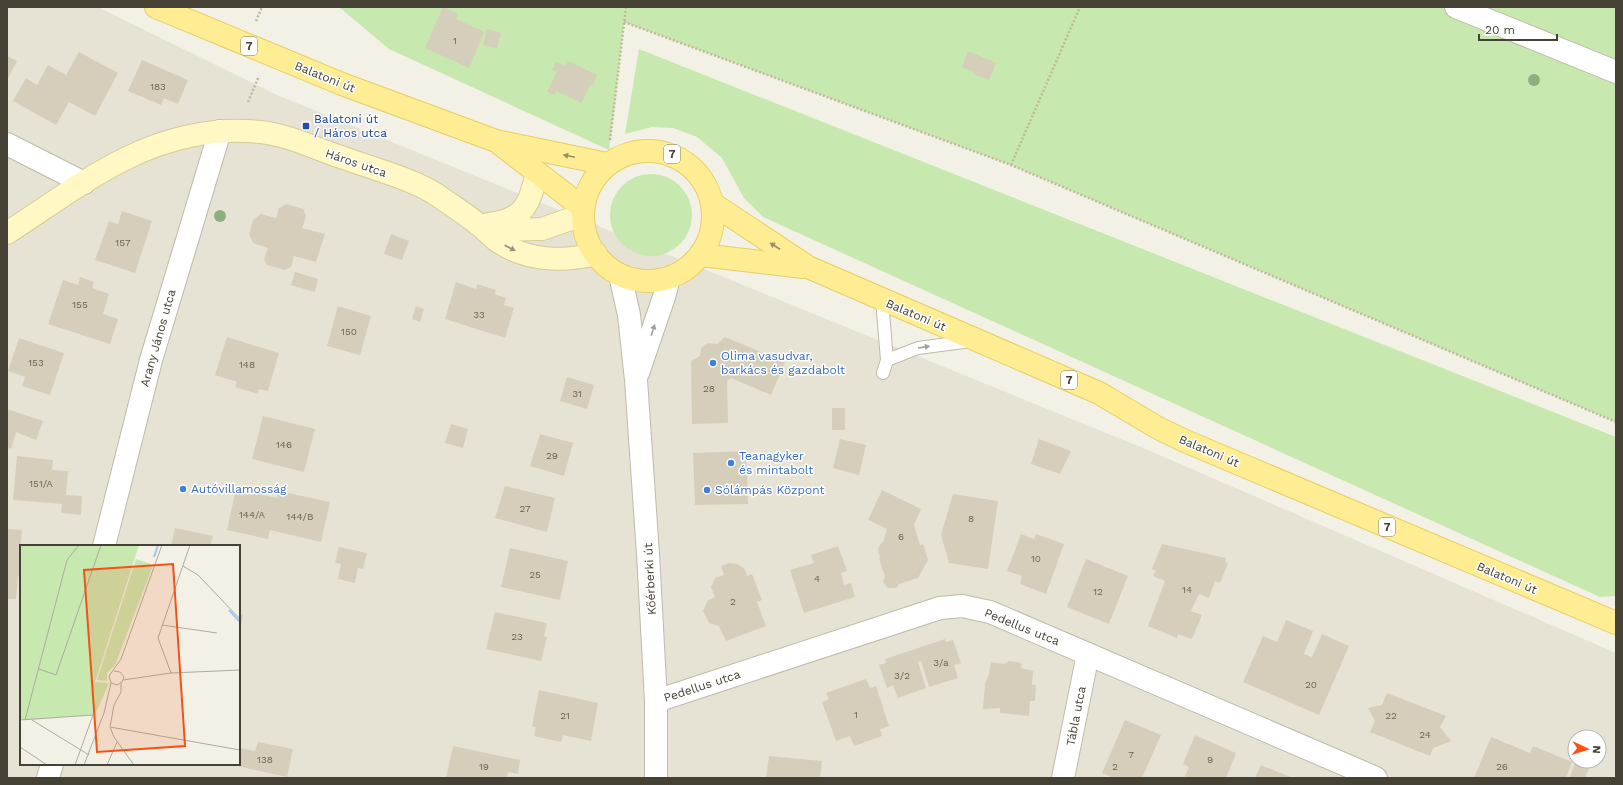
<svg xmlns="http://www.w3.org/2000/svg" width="1623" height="785" font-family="'Work Sans',sans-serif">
	<rect width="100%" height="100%" fill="#f3f1e6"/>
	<!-- residential -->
	<path fill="#e7e3d4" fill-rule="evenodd" d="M7,7H98L277,95L1148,450L1616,653V778H7ZM21,546H239V764H21ZM1575,737H1599V761H1575Z"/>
	<!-- green -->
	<g fill="#c7e8ae">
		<polygon points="339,7 1616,7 1616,422 1011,165 624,22 609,150 389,49"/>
		<polygon points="639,49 1616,437 1616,596 1600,597 763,217 744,198 722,158 697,137 673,128 652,127 625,134"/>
		<circle cx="651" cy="215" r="41"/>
	</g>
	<!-- building -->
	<g fill="#d5cebb">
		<polygon points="443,7 458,14 456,19 484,32 469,68 425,48"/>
		<polygon points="487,29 501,33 497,48 483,45"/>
		<polygon points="968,51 996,63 989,80 973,74 974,72 962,67"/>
		<polygon points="79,52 118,73 95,116 69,102 56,125 13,101 26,78 37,85 48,65 66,75"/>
		<polygon points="7,56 17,61 7,80"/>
		<polygon points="142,60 188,80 178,104 164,98 161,105 128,91"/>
		<polygon points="568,61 597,75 593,85 590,84 582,103 556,91 555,95 547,92 557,72 552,70 556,62 566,66"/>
		<polygon points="286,204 303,209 306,216 302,228 325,234 316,262 294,256 291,267 285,270 267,265 264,259 268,248 253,243 249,234 253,220 261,214 276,218 279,208"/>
		<polygon points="122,211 152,221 135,273 95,260 109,221 118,224"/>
		<polygon points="391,234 409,241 402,260 384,254"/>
		<polygon points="295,272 318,279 315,292 291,285"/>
		<polygon points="80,277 94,282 92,288 109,294 103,314 118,319 110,344 48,324 63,280 78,285"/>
		<polygon points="456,282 476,289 477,284 496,290 495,294 506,298 504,305 514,308 505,338 445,319"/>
		<polygon points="338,306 371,316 360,355 327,346"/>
		<polygon points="416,306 424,309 420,322 412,319"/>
		<polygon points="227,337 279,353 268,391 259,389 258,394 235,387 237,382 215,375"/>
		<polygon points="725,337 785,362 771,395 731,378 727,381 728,423 692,424 691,361 700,356 701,348 708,343 717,344"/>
		<polygon points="19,338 64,353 50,395 22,386 25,377 8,371"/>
		<polygon points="567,377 594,385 587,409 560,401"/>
		<rect x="832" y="408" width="13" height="22"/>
		<polygon points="7,409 43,421 36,440 16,432 11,449 7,447"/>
		<polygon points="263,416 315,429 304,472 252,459"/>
		<polygon points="451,424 468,429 463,448 445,443"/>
		<polygon points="540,434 573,443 564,476 530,466"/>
		<polygon points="840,439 866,445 859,475 833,468"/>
		<polygon points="1039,439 1071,451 1060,474 1031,464"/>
		<polygon points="746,451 748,504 695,505 693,453"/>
		<polygon points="17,456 53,460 52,470 68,471 66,495 82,496 81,515 61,513 62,504 13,500"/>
		<polygon points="505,486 555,498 547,532 495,518"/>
		<polygon points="236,489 277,498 279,491 330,502 321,542 270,530 268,539 227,530"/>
		<polygon points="882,490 921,509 914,525 920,545 923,544 928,560 918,578 899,584 896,588 888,588 883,582 885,576 879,559 880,558 878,551 879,546 883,542 887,529 868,520"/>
		<polygon points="953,494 998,501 988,569 949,563 941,535"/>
		<polygon points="175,528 213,536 210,546 171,546"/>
		<polygon points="7,529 22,530 20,554 21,554 21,577 18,576 16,599 7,599"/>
		<polygon points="1021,534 1034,539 1036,534 1064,544 1046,594 1020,584 1022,576 1007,571"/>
		<polygon points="1162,544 1226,558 1225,562 1228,563 1220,583 1215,581 1209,598 1199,594 1191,611 1202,615 1192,639 1178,634 1177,638 1148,626 1165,581 1153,576 1156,571 1152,569"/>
		<polygon points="838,546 847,571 841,573 844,585 851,583 855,597 804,613 790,570 814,563 811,555"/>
		<polygon points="339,547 367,553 363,569 358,568 355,583 338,579 341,564 335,563"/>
		<polygon points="510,548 568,561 560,600 501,587"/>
		<polygon points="1086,559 1128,576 1109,624 1067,607"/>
		<polygon points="729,563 737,564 744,568 747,576 752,574 762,600 757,602 766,626 726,641 719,626 709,623 703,611 708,600 715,597 711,587 715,578 724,575 721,566"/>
		<polygon points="495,612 547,623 544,636 547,637 541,661 486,649"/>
		<polygon points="239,614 243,615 240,631 239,631"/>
		<polygon points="1286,620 1313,631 1304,654 1312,657 1322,634 1349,646 1319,715 1243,682 1263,636 1277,642"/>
		<polygon points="945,639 946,642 953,640 961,663 954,665 958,678 929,687 921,661 918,662 926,688 898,698 893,685 887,688 879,665 886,663 885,659"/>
		<polygon points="1009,661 1017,662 1022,664 1021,668 1033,671 1032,685 1036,685 1035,701 1030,701 1029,716 1000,713 1000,708 983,709 985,684 989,674 991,662 1004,664"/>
		<polygon points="866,679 870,688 876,686 889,726 880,729 882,736 854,746 850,736 836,741 822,702 829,699 826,693"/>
		<polygon points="539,690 598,703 591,741 563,735 561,742 534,736 536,727 532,726"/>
		<polygon points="1387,693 1446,716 1440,727 1451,741 1433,748 1430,756 1370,732 1375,721 1368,708 1382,705"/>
		<polygon points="1125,720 1161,735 1142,778 1114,778 1102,773"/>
		<polygon points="1195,735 1236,753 1226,778 1184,778 1189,767 1183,764"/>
		<polygon points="1491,737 1530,753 1533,746 1572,762 1566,778 1474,778"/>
		<polygon points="258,742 293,749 287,777 237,766 237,764 239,764 240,748 255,751"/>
		<polygon points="453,746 520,760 518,774 508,772 507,778 446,778"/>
		<polygon points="769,756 822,761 820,778 766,778"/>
		<polygon points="1576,761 1586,761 1591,763 1585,778 1574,778 1570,776"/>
		<polygon points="1261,765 1293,778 1255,778"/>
	</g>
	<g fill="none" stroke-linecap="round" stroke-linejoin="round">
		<defs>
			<g id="lane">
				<polyline points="882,300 887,360 883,373"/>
				<polyline points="887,360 918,348 971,341"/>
			</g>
			<g id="street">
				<polyline points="1456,7 1616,72"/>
				<polyline points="7,144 84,183"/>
				<polyline points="620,275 629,315 636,380 648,554 656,701 656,778"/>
				<polyline points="638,373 664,297 669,278"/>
				<polyline points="104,546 151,360 220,131"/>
				<polyline points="656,701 940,608 962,606 990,612 1376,778"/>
				<polyline points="48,778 52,764"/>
				<polyline points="1063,778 1088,654"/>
			</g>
			<g id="secondary">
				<path d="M489,224C525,220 529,204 537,173"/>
				<polyline points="481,225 500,230 542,229 582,215"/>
				<path d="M7,233C46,208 84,179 125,159C166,138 215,127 260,132C285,134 317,149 341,157C370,168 411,178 437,195C451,205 466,214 479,225C486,230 492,238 499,242C527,261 563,262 596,254"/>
			</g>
			<g id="primary">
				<polyline points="156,7 342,84 496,141 607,164"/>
				<polyline points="500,144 582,207"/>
				<circle cx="648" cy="216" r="65"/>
				<polyline points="713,204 808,267 1099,393 1158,428 1185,441 1616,623"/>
				<polyline points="701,255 803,267"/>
			</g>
		</defs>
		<!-- lane casing -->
		<use href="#lane" stroke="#bfbaa8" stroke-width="14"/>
		<!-- street casing -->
		<use href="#street" stroke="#bfbaa8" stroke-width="24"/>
		<!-- secondary casing -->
		<use href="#secondary" stroke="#d4cb95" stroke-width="24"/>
		<!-- primary casing -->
		<use href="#primary" stroke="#e5ce62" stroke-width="24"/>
		<!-- path -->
		<g stroke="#c1b899" stroke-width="2.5" stroke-dasharray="2 2" stroke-linecap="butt">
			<polyline points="256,21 262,7"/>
			<polyline points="624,22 1011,165 1616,422"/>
			<polyline points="248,102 259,76"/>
			<polyline points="610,140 626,7"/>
			<polyline points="1011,165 1080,7"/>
		</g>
		<!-- lane -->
		<use href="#lane" stroke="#fff" stroke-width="12"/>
		<!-- street -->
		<use href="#street" stroke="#fff" stroke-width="22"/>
		<!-- secondary -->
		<use href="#secondary" stroke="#fff8c4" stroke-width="22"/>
		<!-- primary -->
		<use href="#primary" stroke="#ffed93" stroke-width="22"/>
	</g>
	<!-- trees -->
	<g fill="#8eaf7e">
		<circle cx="1534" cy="80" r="6"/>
		<circle cx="220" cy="216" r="6"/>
	</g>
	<!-- one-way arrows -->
	<defs><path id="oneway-solid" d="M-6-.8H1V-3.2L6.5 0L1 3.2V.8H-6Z"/></defs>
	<g fill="#998e5f">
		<use href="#oneway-solid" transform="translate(569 156) rotate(-168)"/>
		<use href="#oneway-solid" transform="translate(775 246) rotate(-147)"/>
	</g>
	<use fill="#999375" href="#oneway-solid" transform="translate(510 248) rotate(27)"/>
	<g fill="#a2a09a">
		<use href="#oneway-solid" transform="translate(653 330) rotate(-72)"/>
		<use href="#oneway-solid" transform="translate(924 347) rotate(-9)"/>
	</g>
	<!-- markers -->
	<rect fill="#1a4fb4" stroke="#fff" stroke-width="1.5" x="302" y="122" width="8" height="8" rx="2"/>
	<g fill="#3f7fe0" stroke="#fff" stroke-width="1.5">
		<circle cx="713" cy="363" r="4"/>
		<circle cx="731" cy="463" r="4"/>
		<circle cx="183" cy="489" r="4"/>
		<circle cx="707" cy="490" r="4"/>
	</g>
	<g text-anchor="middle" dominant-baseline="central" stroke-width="3" stroke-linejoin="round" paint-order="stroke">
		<!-- number labels -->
		<g font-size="10" fill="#6a6456">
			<text x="455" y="40">1</text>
			<text x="158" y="86">183</text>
			<text x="123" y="242">157</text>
			<text x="80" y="304">155</text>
			<text x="479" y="314">33</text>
			<text x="349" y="331">150</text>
			<text x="36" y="362">153</text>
			<text x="247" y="364">148</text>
			<text x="709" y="388">28</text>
			<text x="577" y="393">31</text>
			<text x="284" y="444">146</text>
			<text x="552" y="455">29</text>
			<text x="41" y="483">151/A</text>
			<text x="525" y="508">27</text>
			<text x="252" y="514">144/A</text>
			<text x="300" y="516">144/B</text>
			<text x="971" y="518">8</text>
			<text x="901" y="536">6</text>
			<text x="1036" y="558">10</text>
			<text x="535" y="574">25</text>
			<text x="817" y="578">4</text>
			<text x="1187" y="589">14</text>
			<text x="1098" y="591">12</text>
			<text x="733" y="601">2</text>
			<text x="517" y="636">23</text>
			<text x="941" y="662">3/a</text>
			<text x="902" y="675">3/2</text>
			<text x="1311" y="684">20</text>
			<text x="856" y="714">1</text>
			<text x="565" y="715">21</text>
			<text x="1391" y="715">22</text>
			<text x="1425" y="734">24</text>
			<text x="1131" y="754">7</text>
			<text x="265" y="759">138</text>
			<text x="1210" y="759">9</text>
			<text x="484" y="766">19</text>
			<text x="1115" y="766">2</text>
			<text x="1502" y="766">26</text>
		</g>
		<!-- shield labels -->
		<g fill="#fff" stroke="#7e7a72" stroke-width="1">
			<rect x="241" y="37" width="16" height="18" rx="3"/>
			<rect x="664" y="145" width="16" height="18" rx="3"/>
			<rect x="1061" y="371" width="16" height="18" rx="3"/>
			<rect x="1379" y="518" width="16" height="18" rx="3"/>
		</g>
		<g font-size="11" font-weight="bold" fill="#464135">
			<text x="249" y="46">7</text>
			<text x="672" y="154">7</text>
			<text x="1069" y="380">7</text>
			<text x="1387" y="527">7</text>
		</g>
		<!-- street labels -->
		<g font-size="12" fill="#464135" stroke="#fff">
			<text transform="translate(325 77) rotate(22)">Balatoni út</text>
			<text transform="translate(356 163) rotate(19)">Háros utca</text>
			<text transform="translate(916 315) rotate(23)">Balatoni út</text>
			<text transform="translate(158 338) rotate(-74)">Arany János utca</text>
			<text transform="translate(1209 451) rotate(23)">Balatoni út</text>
			<text transform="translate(1507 578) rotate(23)">Balatoni út</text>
			<text transform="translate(650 579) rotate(-93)">Kőérberki út</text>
			<text transform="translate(1022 627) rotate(22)">Pedellus utca</text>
			<text transform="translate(702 686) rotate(-18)">Pedellus utca</text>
			<text transform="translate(1076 716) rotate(-79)">Tábla utca</text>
		</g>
		<!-- transit labels -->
		<g font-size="12" fill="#164399" stroke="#fff" text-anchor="start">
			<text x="314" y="119">Balatoni út<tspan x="314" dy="14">/ Háros utca</tspan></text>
		</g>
		<!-- shop labels -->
		<g font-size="12" fill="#366cbe" stroke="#fff" text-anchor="start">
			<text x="721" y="356">Olima vasudvar,<tspan x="721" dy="14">barkács és gazdabolt</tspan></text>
			<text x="739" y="456">Teanagyker<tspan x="739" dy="14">és mintabolt</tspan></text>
			<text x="191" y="489">Autóvillamosság</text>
			<text x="715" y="490">Sólámpás Központ</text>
		</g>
	</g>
	<!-- overview -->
	<g transform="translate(20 545)">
		<rect width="220" height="220" fill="#f3f1e6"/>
		<path d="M0,0H119L75,137L89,138L75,170L0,175ZM116,14L131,19L132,23L95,120L87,128V136L77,135Z" fill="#c7e8ae"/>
		<path fill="none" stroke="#a1c7f1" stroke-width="2" d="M134,12L138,0M209,65L220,77"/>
		<path fill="none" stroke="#aeab9f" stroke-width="1" d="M163,21L178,30L220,74M142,80L197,88M19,124L36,130L81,0M94,126L100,127L104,132L102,137L97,140L91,138L89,131L101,114L142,0M151,128L138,93L170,0M103,135L151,128L220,125M101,138V147L94,160L90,182L94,192L114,220M0,175L73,170L55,220M5,175L47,15L59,0M12,175L69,210M90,182L220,205M0,202L27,220M64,220L84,168L91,138M87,220L97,197"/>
		<path fill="#f35216" fill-opacity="0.15" stroke="#f35216" stroke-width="2" d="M153,19L165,201L77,207L64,25Z"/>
		<rect width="220" height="220" fill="none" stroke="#464135" stroke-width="2"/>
	</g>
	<!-- border -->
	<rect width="1623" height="785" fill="none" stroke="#464135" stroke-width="16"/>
	<!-- north arrow -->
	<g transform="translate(1587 749) rotate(94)"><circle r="19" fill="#ffffff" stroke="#b5b3ae"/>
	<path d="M0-3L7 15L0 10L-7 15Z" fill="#fc5314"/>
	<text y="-6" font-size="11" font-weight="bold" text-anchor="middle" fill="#464135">N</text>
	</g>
	<!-- scale -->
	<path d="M1479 34v6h78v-6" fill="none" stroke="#464135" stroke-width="2"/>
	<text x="1485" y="34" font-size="12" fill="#464135" stroke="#ffffff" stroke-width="3" paint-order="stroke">20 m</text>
</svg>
